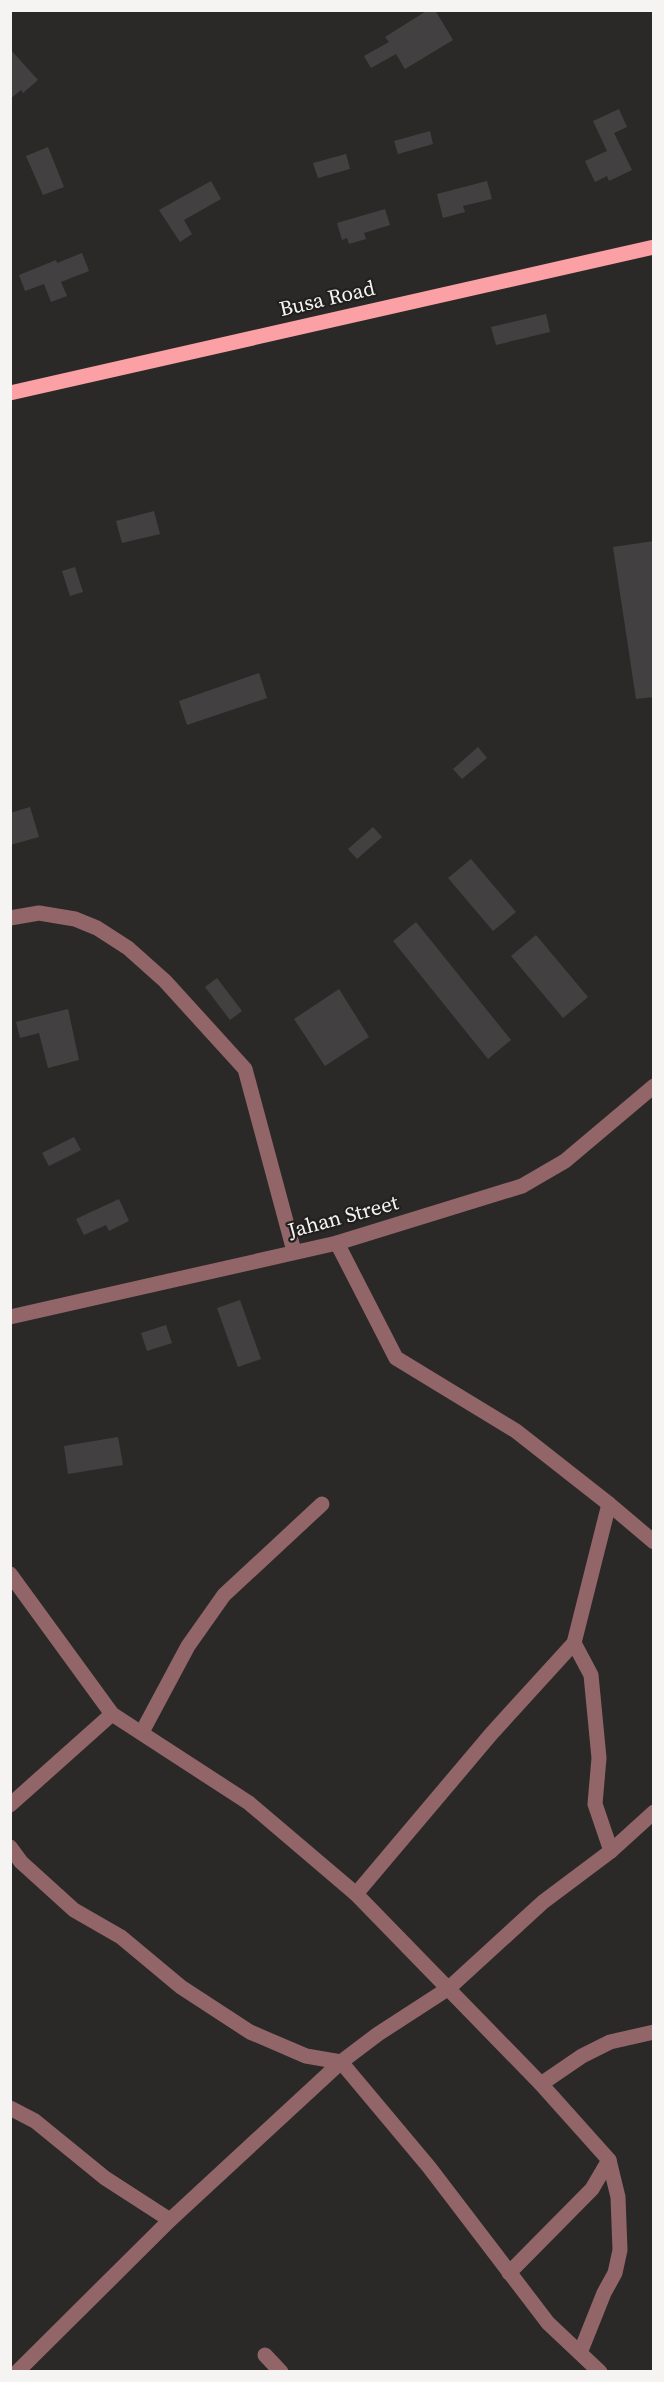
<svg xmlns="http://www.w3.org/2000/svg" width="664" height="2382" font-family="'Source Serif 4',serif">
	<rect width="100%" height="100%" fill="#2b2927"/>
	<!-- building -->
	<g fill="#434042">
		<polygon points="428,10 435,10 453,40 405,69 396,54 371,68 364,56 389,42 385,37"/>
		<polygon points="10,49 38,80 23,93 21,90 10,99"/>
		<polygon points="619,109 627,127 614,133 632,170 609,181 607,176 595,182 585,161 607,151 593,121"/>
		<polygon points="430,131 433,144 398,154 394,141"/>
		<polygon points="48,147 64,187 43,195 26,156"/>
		<polygon points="346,154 350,169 318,178 313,163"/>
		<polygon points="211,181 221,199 184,220 192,234 180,242 159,210"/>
		<polygon points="487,181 492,199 463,206 465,212 443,218 437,194"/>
		<polygon points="385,209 390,225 364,233 366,239 349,244 347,238 342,240 337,223"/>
		<polygon points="82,253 89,271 61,282 67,296 51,302 44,284 25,291 19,275 56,260 57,263"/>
		<polygon points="546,314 550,332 496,345 491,327"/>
		<polygon points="154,511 160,534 122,543 116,521"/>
		<polygon points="654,541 654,697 636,699 613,547"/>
		<polygon points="75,567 83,592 70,596 62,571"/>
		<polygon points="259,673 267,698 187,725 179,701"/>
		<polygon points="478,747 487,758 462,779 453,769"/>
		<polygon points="30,807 39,837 10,845 10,813"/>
		<polygon points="373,827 382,837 357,859 348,849"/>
		<polygon points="471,859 516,912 493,931 448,878"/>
		<polygon points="416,922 511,1040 488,1059 393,941"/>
		<polygon points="536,935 588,997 563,1018 511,956"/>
		<polygon points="217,978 242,1011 230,1020 205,987"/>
		<polygon points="339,989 369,1037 325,1066 294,1019"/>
		<polygon points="68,1009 79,1060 48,1068 39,1033 20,1038 16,1022"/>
		<polygon points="74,1137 81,1150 49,1166 42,1153"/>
		<polygon points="119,1199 129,1221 109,1231 106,1225 84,1235 76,1219"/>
		<polygon points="240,1300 261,1359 238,1367 217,1308"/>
		<polygon points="166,1325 172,1343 147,1351 141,1333"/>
		<polygon points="118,1437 123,1465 68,1474 64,1446"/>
	</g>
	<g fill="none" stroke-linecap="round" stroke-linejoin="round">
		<!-- minor -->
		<g stroke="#926668" stroke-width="15">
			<polyline points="10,918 39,913 75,919 97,928 128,948 165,981 245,1069 294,1251"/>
			<polyline points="337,1243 396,1358 516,1431 609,1504 654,1542"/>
			<polyline points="10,1317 337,1243 522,1186 565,1161 654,1086"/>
			<polyline points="10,1574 112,1714 249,1803 356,1894 541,2084 609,2160 618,2197 620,2250 615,2273 604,2293 580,2353"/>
			<polyline points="574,1643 591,1675 599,1758 595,1804 611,1851"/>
			<polyline points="142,1732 188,1646 224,1595 322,1504"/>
			<polyline points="10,1805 112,1714"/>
			<polyline points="10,1847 21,1862 74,1910 121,1937 181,1987 250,2032 306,2056 341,2062 429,2167 548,2323 600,2372"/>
			<polyline points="356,1894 492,1733 574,1643 609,1504"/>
			<polyline points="541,2084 582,2056 610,2042 654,2032"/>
			<polyline points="10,2108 35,2121 105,2178 170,2220"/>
			<polyline points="509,2273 592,2189 609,2160"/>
			<polyline points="265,2355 281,2372"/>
			<polyline points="17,2372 170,2220 341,2062 378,2034 449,1988 543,1902 611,1851 654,1812"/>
		</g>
		<!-- major -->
		<polyline stroke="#fba0a5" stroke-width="15" points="10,393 654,247"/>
	</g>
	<g text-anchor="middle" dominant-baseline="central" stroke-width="4.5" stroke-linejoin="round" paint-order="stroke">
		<!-- street labels -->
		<g font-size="21" fill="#f5f4f2" stroke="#22201e">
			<text transform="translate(327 298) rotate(-13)">Busa Road</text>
			<text transform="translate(343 1216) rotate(-15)">Jahan Street</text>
		</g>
	</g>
	<!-- border -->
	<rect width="664" height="2382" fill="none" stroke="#f5f4f2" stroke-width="24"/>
</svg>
